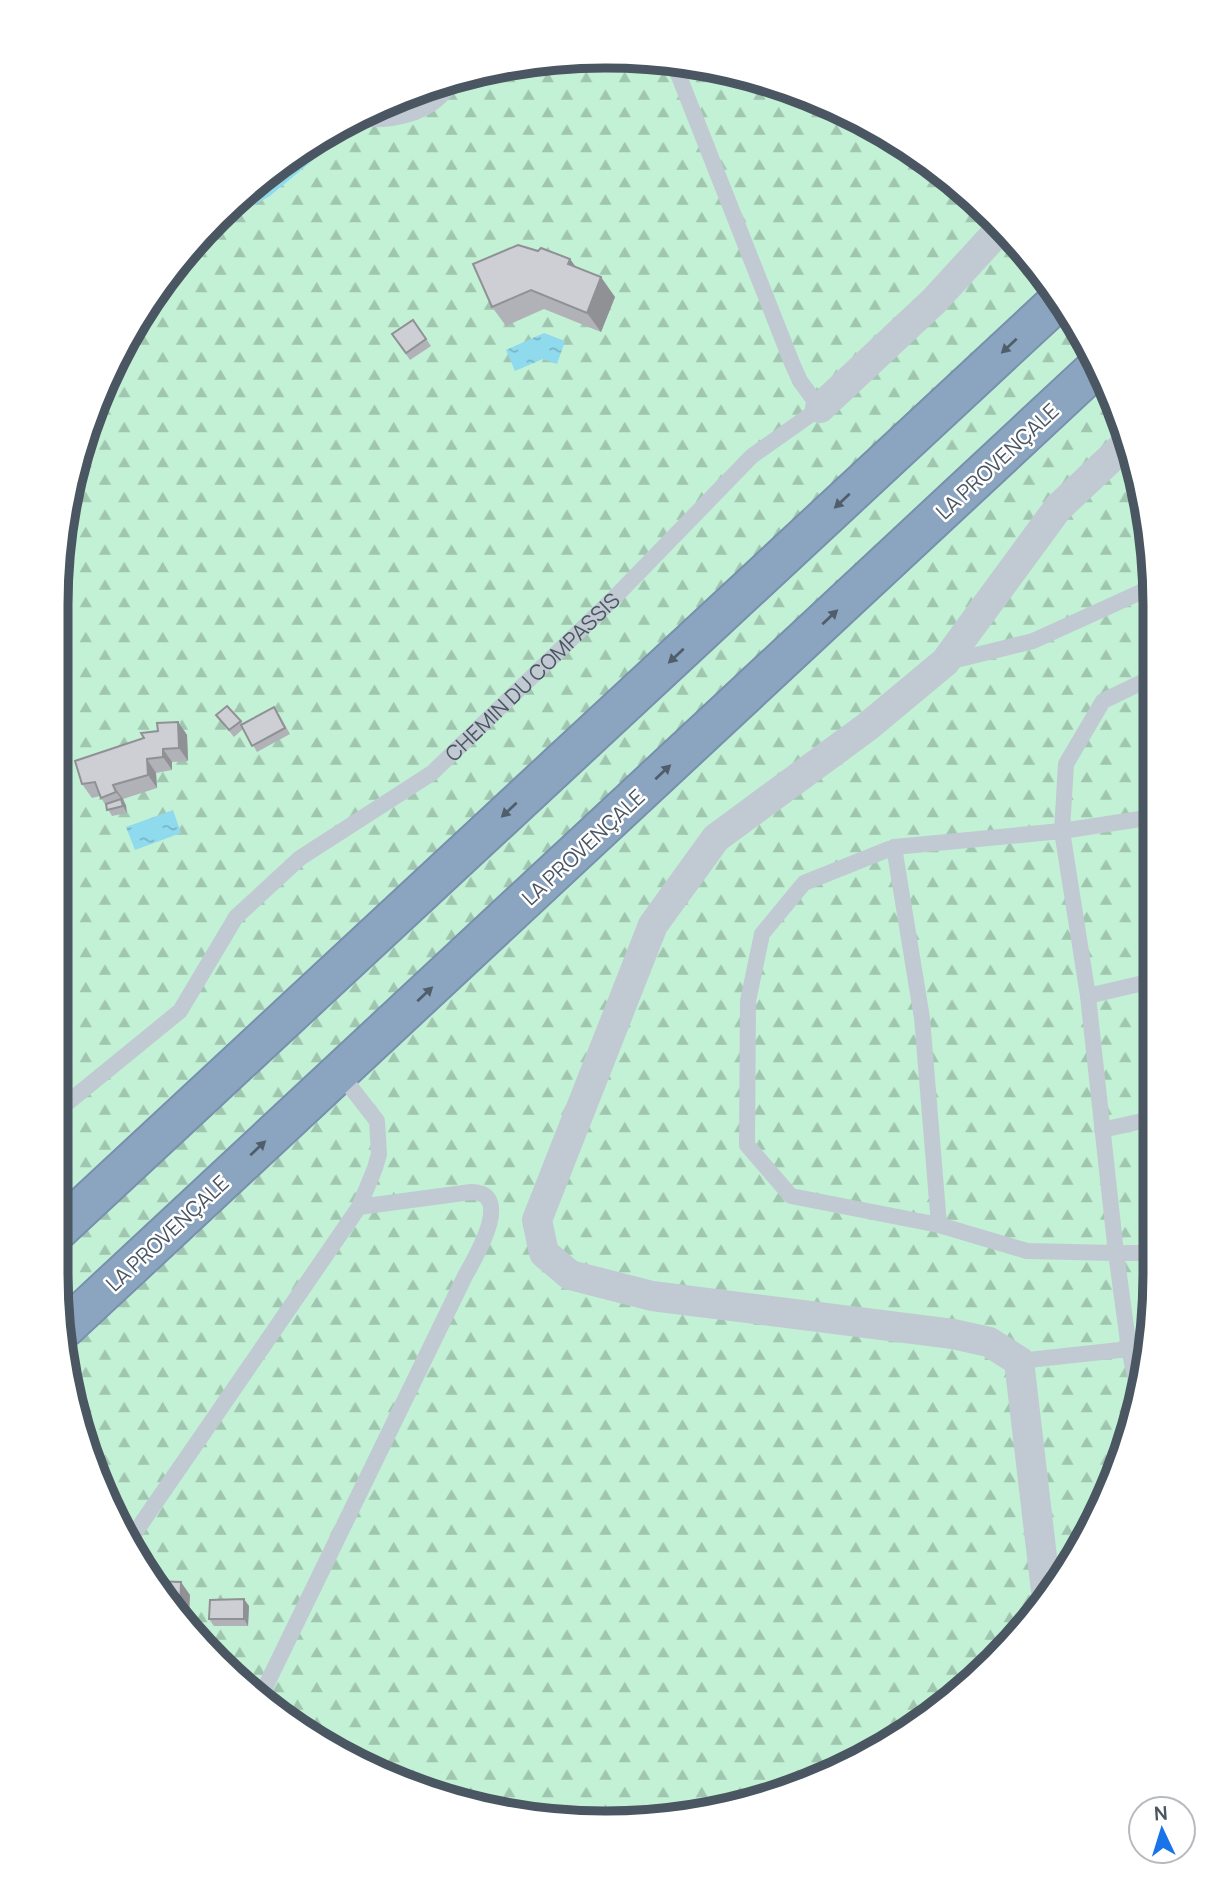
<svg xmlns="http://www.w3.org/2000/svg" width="1211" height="1879" font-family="Manrope,sans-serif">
	<defs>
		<pattern id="forest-firs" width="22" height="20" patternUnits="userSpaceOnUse" patternTransform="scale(1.75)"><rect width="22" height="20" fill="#c3f1d5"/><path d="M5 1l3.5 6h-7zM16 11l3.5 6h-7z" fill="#a0c6b0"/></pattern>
		<pattern id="water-ripples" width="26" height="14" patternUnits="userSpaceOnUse" patternTransform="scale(1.75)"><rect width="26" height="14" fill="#90daee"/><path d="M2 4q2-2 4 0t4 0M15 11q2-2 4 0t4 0" fill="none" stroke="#78b4c4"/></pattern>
	</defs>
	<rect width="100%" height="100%" fill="#f5f3f3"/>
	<!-- forest -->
	<polygon fill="url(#forest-firs)" points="569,57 677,61 782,85 880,129 968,192 1041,271 1098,362 1136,464 1154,570 1150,1345 1113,1484 1019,1635 910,1731 748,1804 570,1822 428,1794 271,1709 149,1579 85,1450 56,1273 61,533 112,363 192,243 271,170 362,113 463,75"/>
	<!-- water -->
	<g fill="url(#water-ripples)">
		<polygon points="544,333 565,341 557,364 543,359 515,371 506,350"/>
		<polygon points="173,810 181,833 135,850 126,827"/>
	</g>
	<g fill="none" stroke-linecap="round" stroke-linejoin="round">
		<!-- stream -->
		<polyline stroke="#90daee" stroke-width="10" points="217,220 267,192 356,118"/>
		<defs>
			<g id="highway">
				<polyline points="56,1232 1059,300"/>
				<polyline points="65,1328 1099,365"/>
			</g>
		</defs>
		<!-- highway casing -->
		<use href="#highway" stroke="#7690ad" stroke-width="42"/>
		<!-- lane -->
		<g stroke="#c1cad2" stroke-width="16">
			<path d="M353,118C378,121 409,119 431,104C442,97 450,86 459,76"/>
			<polyline points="948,662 1033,641 1154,586"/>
			<polyline points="894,847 804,883 762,934 748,1001 747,1145 791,1196 939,1225 922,1018 894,847 1062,831 1153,817"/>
			<polyline points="1152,981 1088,996 1062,831 1066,764 1103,701 1153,677"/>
			<polyline points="1088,996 1116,1253 1151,1253"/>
			<polyline points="339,1072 377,1121 379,1154 375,1168 359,1207"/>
			<path id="s1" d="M57,1107L66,1104L180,1011L236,917L300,858L432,773L617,595L752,456L820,408L800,381L792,363L673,61"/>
			<polyline points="1102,1130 1151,1119"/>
			<polyline points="939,1225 1027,1251 1116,1253 1129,1349 1149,1351"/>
			<polyline points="1019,1361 1129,1349 1138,1390"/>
			<path d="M130,1540L359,1207L471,1192C515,1192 475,1258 465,1276L260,1698"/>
		</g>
		<!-- street -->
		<g stroke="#c1cad2" stroke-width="30">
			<polyline points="820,408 934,301 1001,228"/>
			<polyline points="1046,1591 1019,1361 989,1342 953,1334 652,1296 570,1275 544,1253 537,1220 653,925 716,838 867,727 945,662 1058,508 1128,442"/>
		</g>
		<!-- highway -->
		<use href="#highway" stroke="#8ba5c1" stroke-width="38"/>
	</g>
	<!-- wall -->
	<g fill="#b0b2b7">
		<polygon points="538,251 570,259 576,267 615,297 601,332 544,309 506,326 492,307"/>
		<polygon points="413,320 431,346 410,360 392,334"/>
		<polygon points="279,714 290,734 257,752 243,729 234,737 216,715 241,721 243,724"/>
		<polygon points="178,722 187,735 188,761 172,762 172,770 156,773 157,788 123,799 127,813 112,816 100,796 92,798 82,784 144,738"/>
		<polygon points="249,1606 248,1626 214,1626 209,1619"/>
	</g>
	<!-- shaded-wall -->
	<g fill="#909195">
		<polygon points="570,259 583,278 568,264"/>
		<polygon points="601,277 615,297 601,332 587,313"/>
		<polygon points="178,722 187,735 188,761 179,748"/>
		<polygon points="163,749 172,762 172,770 163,757"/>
		<polygon points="147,759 156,773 157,788 148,775"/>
		<polygon points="113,785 123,799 126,805 116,792"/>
		<polygon points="121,799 126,805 127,813 123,806"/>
		<polygon points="181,1582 190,1595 189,1622 180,1612"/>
		<polygon points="244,1599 249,1606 248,1626 244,1619"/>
	</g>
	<!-- building -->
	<g fill="#cdcfd5" stroke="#909195" stroke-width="2">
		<polygon points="518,245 538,251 541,248 570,259 568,264 601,277 587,313 531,290 492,307 473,264"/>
		<polygon points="413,320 426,339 406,353 392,334"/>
		<polygon points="227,706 241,721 229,730 216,715"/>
		<polygon points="274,707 285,728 252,746 241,725"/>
		<polygon points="178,722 179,748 163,749 163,757 147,759 148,775 113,785 116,792 101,798 95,782 82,784 75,761 144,738 141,733 158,731 157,723"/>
		<polygon points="121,799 123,806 107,810 106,804"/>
		<polygon points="151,1581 181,1582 180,1612"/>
		<polygon points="244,1599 244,1619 209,1619 210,1600"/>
	</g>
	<!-- one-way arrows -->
	<defs><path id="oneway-solid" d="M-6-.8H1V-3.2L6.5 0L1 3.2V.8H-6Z" transform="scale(1.75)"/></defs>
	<g fill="#505e6b">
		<use href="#oneway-solid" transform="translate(1009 346) rotate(137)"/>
		<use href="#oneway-solid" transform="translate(842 501) rotate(137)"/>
		<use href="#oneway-solid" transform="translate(830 617) rotate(-43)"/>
		<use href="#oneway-solid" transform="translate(676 656) rotate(137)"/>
		<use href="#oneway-solid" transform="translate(663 772) rotate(-43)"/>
		<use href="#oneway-solid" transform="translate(509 810) rotate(137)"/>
		<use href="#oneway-solid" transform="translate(425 994) rotate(-43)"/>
		<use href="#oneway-solid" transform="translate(258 1148) rotate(-43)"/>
	</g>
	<g text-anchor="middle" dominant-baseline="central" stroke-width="5" stroke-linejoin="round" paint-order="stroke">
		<!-- street labels -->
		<g font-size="21" fill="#4a5661" stroke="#fff">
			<text transform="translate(997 461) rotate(-43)">LA PROVENÇALE</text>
			<text stroke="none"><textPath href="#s1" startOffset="649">CHEMIN DU COMPASSIS</textPath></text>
			<text transform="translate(583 847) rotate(-43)">LA PROVENÇALE</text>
			<text transform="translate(167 1233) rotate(-43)">LA PROVENÇALE</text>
		</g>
	</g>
	<!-- crop -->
	<path d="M0 0H1211V1879H0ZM605 68H606A537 537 0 0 1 1143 605V1274A537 537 0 0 1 606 1811H605A537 537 0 0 1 68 1274V605A537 537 0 0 1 605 68Z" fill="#fff" fill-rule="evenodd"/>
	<path fill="none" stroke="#4a5661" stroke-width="9" d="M605 68H606A537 537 0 0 1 1143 605V1274A537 537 0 0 1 606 1811H605A537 537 0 0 1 68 1274V605A537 537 0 0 1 605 68Z"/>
	<!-- north arrow -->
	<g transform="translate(1162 1830) rotate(356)"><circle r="33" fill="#ffffff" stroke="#b7bbc0" stroke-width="2"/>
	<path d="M0-5L12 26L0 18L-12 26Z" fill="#1a73e8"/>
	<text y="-10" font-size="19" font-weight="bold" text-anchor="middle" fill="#4a5661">N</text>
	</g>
</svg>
